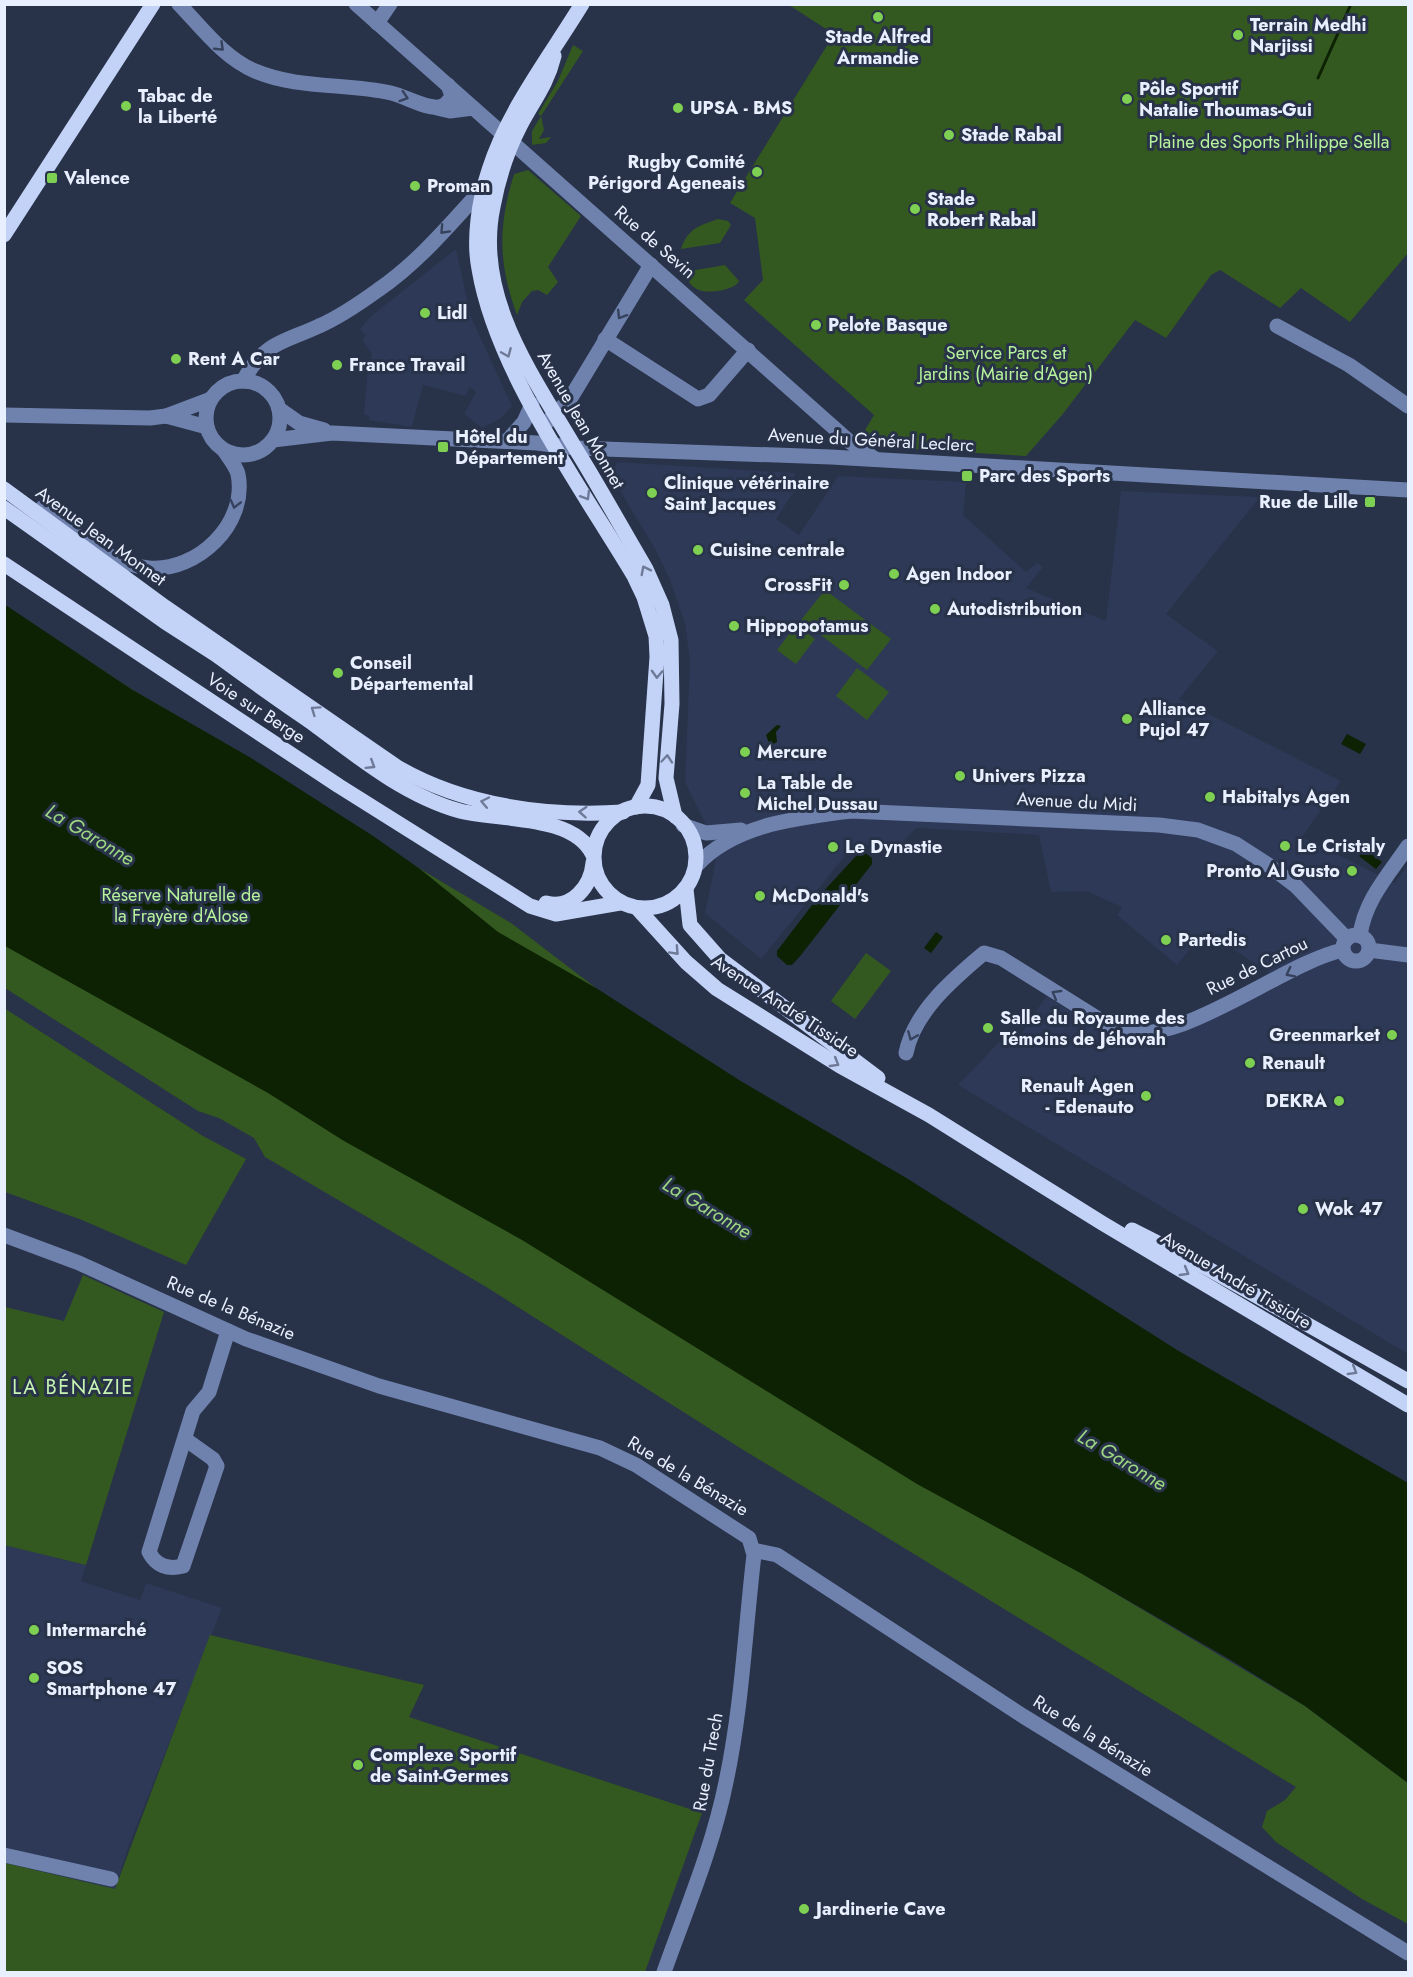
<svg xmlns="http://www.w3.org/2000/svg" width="1413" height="1977" font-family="Jost,sans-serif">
	<rect width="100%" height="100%" fill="#283248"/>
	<!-- built -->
	<g fill="#2d3956">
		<polygon points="456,249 471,317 512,406 500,419 482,428 464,414 476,392 469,387 466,396 423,385 412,427 369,420 370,417 364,414 368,366 372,354 362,340 366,336 360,329 371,316"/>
		<polygon points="617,462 795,473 794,480 801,481 776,519 799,535 838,476 966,482 963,515 1026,572 1037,563 1043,567 1026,588 1106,621 1121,491 1260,497 1166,614 1218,651 1179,699 1341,781 1302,837 1395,883 1408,864 1408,1354 958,1085 1004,1037 1016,1042 1046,996 1106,1034 1126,1043 1149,1043 1174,1035 1285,983 1205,931 1177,965 1117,915 1122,907 1086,891 1051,892 1039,835 916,828 898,846 854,845 761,959 705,913 716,859 705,823 685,782 690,662 685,623 670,580 654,547 611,476"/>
		<polygon points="5,1545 86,1565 81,1581 140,1600 146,1583 222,1608 129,1845 115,1889 5,1863"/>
	</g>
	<!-- green -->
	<g fill="#345920">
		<polygon points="789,5 1408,5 1408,253 1350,322 1301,288 1280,308 1220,270 1211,275 1166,338 1135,320 1062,415 1026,456 877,447 861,437 874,415 744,300 763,280 755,218 730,203 831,39 824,34 826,29"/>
		<polygon points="573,45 583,51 541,116 544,130 539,139 551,137 546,143 532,145 532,131 541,116 538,114 558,81"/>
		<path d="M528,170L581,216L548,267L558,282L547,295L538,290L532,291L522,302L517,315C498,264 498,226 514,174Z"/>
		<path d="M718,219L728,221L731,225L720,243L681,249C688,228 699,226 718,219Z"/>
		<path d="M725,265L739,281C735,290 709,294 699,290C691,287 687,280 684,272Z"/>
		<polygon points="825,590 891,639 867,670 801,620"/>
		<polygon points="4,605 131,689 244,755 397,855 511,923 596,988 1084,1575 1305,1706 1408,1783 1408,1924 1362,1899 1276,1842 1262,1827 1267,1811 1285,1800 1296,1787 737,1446 488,1288 265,1157 254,1138 219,1118 198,1111 5,988"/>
		<polygon points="796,625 815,639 796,664 777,650"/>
		<polygon points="857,668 889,692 867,720 836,696"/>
		<polygon points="866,953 891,971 855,1019 831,1001"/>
		<polygon points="4,1008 203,1136 246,1159 186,1265 82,1220 5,1192"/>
		<polygon points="83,1275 164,1312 86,1565 4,1545 5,1307 64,1321"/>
		<polygon points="210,1635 424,1685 409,1717 702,1813 645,1972 5,1972 5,1863 115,1889"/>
	</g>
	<!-- water -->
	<g fill="#0d2103">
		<polygon points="4,604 131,689 251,758 373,836 420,869 498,932 596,988 739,1080 908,1179 1177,1350 1408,1483 1408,1783 1305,1706 1229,1659 1084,1575 917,1484 522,1240 344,1141 268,1093 5,946"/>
		<polygon points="777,725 781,726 776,732 777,742 770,746 766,735"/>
		<polygon points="1347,734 1366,744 1360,754 1341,744"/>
		<polygon points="1365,849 1382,862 1376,869 1359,856"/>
		<polygon points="864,852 872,858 872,864 801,955 792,965 787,965 777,956 777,951 819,896 857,855"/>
		<polygon points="936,932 943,937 931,953 924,948"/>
	</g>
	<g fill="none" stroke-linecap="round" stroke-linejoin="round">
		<!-- stream -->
		<polyline stroke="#0d2103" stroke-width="3" points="1318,78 1351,4"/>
		<!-- minor -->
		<g stroke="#6f82ae" stroke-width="15">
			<path d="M179,4C202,28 224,58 255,71C297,89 346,83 391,93C405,96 425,109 439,107C446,106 449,101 452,96L448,85"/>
			<polyline points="356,4 850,442 875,459"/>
			<polyline points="377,23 390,4"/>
			<polyline points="437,108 450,111 473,108"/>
			<polyline points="1277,326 1349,365 1408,406"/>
			<polyline points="605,339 698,399 709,395 748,350"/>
			<circle cx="243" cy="418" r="37"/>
			<path d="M243,381C265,341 283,343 319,326C340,317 360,303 378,290C419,262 451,223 484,187"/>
			<polyline points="279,409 299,423 324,430"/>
			<polyline points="4,415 150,418 166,416 211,399"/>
			<polyline points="166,416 207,427"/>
			<polyline points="546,423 570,399 651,265"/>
			<polyline points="273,440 332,433 537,443 576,448 831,457 1408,490"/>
			<polyline points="507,441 524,422 532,404"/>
			<path d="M42,508C73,530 109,565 149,568C197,572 248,524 238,474C236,466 228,457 224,450"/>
			<polyline points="683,825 706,833 741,830"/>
			<path d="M697,865C735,824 798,818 851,811L1159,825L1198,830L1236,844L1267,864L1296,886L1347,939"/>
			<circle cx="1356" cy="948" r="13"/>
			<path d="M1360,936C1364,901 1389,874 1408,846"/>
			<polyline points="1369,950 1408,955"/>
			<path d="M906,1053C914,1012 953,979 984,953L1001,958L1116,1030C1176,1052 1282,963 1343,950"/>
			<path d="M4,1235L79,1263L246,1339L379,1386L600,1448L636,1465L749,1538L754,1555C745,1631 742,1707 726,1782C713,1847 686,1910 664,1972"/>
			<path d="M185,1439L213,1459L217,1466L183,1566C168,1570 156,1566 149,1552L193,1411L209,1392L228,1331"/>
			<polyline points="753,1550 777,1555 1023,1716 1408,1953"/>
			<polyline points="4,1855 111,1879"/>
		</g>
		<!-- major -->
		<g stroke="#c3d3f8" stroke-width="15">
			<path d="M582,4C549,58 508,110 489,170C479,200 473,239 479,269C496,371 581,487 634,576L644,597L656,636L657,657L648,785L636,807"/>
			<path d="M554,56C547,85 533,101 520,126C507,151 498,180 493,207C474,298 534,377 577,451C601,490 623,530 646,569L662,605L671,640L672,704L666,778L675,816"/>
			<polyline points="4,235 153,4"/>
			<path d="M4,489L165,607L397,767C464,806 547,817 623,812"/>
			<polyline points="4,508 165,622 221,658"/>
			<polyline points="4,564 339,786 530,906 556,914 620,903"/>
			<path d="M218,656C250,680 282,702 315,725C359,758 406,796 460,811C499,821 574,814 593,855"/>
			<circle cx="645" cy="857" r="51"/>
			<polyline points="686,889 690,925 720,959 878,1078"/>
			<path d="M546,903C572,910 591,886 593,863"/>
			<polyline points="637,908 686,962 717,989 840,1066 929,1115 1102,1223 1408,1405"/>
			<polyline points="1132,1230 1205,1267 1408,1381"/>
		</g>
	</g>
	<!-- one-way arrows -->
	<defs><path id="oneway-chevron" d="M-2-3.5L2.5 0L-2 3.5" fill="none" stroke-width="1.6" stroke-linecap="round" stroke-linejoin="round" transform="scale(1.5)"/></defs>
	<g stroke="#36425c">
		<use href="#oneway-chevron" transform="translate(220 47) rotate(44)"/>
		<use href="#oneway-chevron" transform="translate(404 97) rotate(18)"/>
		<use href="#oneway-chevron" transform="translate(444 230) rotate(133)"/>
		<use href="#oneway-chevron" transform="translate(621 315) rotate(122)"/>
		<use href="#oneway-chevron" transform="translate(235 504) rotate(104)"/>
		<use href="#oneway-chevron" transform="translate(1290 973) rotate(153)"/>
		<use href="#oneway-chevron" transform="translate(1056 994) rotate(-150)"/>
		<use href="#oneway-chevron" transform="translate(912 1036) rotate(112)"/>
	</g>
	<g stroke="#6e7a97">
		<use href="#oneway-chevron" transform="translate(507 353) rotate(67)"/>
		<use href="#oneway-chevron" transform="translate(586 496) rotate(59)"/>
		<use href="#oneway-chevron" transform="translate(645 570) rotate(-117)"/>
		<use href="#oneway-chevron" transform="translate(657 674) rotate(92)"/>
		<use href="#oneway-chevron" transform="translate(315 710) rotate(-145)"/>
		<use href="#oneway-chevron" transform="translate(667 759) rotate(-85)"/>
		<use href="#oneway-chevron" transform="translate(371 765) rotate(32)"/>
		<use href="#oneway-chevron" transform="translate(485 802) rotate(-168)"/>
		<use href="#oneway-chevron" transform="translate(583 812) rotate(-176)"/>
		<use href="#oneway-chevron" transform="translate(675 951) rotate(47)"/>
		<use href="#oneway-chevron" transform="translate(835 1063) rotate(31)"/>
		<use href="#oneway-chevron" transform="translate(1185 1272) rotate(30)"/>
		<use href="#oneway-chevron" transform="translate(1353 1371) rotate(31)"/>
	</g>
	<!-- markers -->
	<g fill="#7ed053" stroke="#283248" stroke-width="2">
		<circle cx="878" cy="17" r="6"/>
		<circle cx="1238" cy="35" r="6"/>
		<circle cx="1127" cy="99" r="6"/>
		<circle cx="126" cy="106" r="6"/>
		<circle cx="678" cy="108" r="6"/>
		<circle cx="949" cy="135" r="6"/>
		<circle cx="757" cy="172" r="6"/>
		<rect x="46" y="172" width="12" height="12" rx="3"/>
		<circle cx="415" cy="186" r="6"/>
		<circle cx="915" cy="209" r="6"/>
		<circle cx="425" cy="313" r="6"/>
		<circle cx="816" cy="325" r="6"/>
		<circle cx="176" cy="359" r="6"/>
		<circle cx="337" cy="365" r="6"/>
		<rect x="437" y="441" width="12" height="12" rx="3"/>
		<rect x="961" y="470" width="12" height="12" rx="3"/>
		<circle cx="652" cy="493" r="6"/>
		<rect x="1364" y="496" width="12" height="12" rx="3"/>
		<circle cx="698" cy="550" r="6"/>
		<circle cx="894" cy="574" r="6"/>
		<circle cx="844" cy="585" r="6"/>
		<circle cx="935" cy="609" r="6"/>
		<circle cx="734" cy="626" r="6"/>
		<circle cx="338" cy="673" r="6"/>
		<circle cx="1127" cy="719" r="6"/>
		<circle cx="745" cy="752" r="6"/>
		<circle cx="960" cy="776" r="6"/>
		<circle cx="745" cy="793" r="6"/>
		<circle cx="1210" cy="797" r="6"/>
		<circle cx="1285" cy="846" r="6"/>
		<circle cx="833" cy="847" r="6"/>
		<circle cx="1352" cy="871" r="6"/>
		<circle cx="760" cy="896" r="6"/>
		<circle cx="1166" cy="940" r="6"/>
		<circle cx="988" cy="1028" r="6"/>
		<circle cx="1392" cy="1035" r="6"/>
		<circle cx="1250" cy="1063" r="6"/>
		<circle cx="1146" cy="1096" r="6"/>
		<circle cx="1339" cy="1101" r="6"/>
		<circle cx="1303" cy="1209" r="6"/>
		<circle cx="34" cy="1630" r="6"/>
		<circle cx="34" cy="1678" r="6"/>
		<circle cx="358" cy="1765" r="6"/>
		<circle cx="804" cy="1909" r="6"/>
	</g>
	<g text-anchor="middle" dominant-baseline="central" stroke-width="6" stroke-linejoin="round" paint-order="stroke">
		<!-- poi labels -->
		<g font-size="18" font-weight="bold" fill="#e8effe" stroke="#283248" text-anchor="start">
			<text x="1250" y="25">Terrain Medhi<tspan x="1250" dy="21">Narjissi</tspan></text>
			<text x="878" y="37" text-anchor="middle">Stade Alfred<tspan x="878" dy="21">Armandie</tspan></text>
			<text x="1139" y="89">Pôle Sportif<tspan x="1139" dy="21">Natalie Thoumas-Gui</tspan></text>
			<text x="138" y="96">Tabac de<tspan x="138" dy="21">la Liberté</tspan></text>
			<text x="690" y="108">UPSA - BMS</text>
			<text x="961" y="135">Stade Rabal</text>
			<text x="745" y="162" text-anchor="end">Rugby Comité<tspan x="745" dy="21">Périgord Ageneais</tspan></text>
			<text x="64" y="178">Valence</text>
			<text x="427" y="186">Proman</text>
			<text x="927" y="199">Stade<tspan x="927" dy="21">Robert Rabal</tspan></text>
			<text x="437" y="313">Lidl</text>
			<text x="828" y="325">Pelote Basque</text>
			<text x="188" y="359">Rent A Car</text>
			<text x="349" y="365">France Travail</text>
			<text x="455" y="437">Hôtel du<tspan x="455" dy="21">Département</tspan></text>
			<text x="979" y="476">Parc des Sports</text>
			<text x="664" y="483">Clinique vétérinaire<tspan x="664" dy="21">Saint Jacques</tspan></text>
			<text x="1358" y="502" text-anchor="end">Rue de Lille</text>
			<text x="710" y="550">Cuisine centrale</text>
			<text x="906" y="574">Agen Indoor</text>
			<text x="832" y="585" text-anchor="end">CrossFit</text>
			<text x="947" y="609">Autodistribution</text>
			<text x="746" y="626">Hippopotamus</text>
			<text x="350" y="663">Conseil<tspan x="350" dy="21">Départemental</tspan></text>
			<text x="1139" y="709">Alliance<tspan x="1139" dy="21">Pujol 47</tspan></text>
			<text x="757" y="752">Mercure</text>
			<text x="972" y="776">Univers Pizza</text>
			<text x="757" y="783">La Table de<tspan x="757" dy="21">Michel Dussau</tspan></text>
			<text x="1222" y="797">Habitalys Agen</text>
			<text x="1297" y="846">Le Cristaly</text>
			<text x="845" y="847">Le Dynastie</text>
			<text x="1340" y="871" text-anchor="end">Pronto Al Gusto</text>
			<text x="772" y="896">McDonald's</text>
			<text x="1178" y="940">Partedis</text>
			<text x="1000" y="1018">Salle du Royaume des<tspan x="1000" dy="21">Témoins de Jéhovah</tspan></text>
			<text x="1380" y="1035" text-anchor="end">Greenmarket</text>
			<text x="1262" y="1063">Renault</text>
			<text x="1134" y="1086" text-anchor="end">Renault Agen<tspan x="1134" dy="21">- Edenauto</tspan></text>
			<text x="1327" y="1101" text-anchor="end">DEKRA</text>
			<text x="1315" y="1209">Wok 47</text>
			<text x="46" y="1630">Intermarché</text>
			<text x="46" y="1668">SOS<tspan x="46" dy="21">Smartphone 47</tspan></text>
			<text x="370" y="1755">Complexe Sportif<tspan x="370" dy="21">de Saint-Germes</tspan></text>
			<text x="816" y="1909">Jardinerie Cave</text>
		</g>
		<!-- park labels -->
		<g font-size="18" fill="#b7f39c" stroke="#283248">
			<text x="1269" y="142">Plaine des Sports Philippe Sella</text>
			<text x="1006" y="353">Service Parcs et<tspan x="1006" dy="21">Jardins (Mairie d'Agen)</tspan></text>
			<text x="181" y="895">Réserve Naturelle de<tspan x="181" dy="21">la Frayère d'Alose</tspan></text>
		</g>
		<!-- street labels -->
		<g font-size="18" fill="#e8effe" stroke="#283248">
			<text transform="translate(655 242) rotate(41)">Rue de Sevin</text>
			<text transform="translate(581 420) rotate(60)">Avenue Jean Monnet</text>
			<text transform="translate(871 440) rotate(3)">Avenue du Général Leclerc</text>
			<text transform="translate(101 536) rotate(36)">Avenue Jean Monnet</text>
			<text transform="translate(256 708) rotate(33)">Voie sur Berge</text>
			<text transform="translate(1077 802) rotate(3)">Avenue du Midi</text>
			<text transform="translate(1257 966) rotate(-26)">Rue de Cartou</text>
			<text transform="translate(785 1006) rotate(33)">Avenue André Tissidre</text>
			<text transform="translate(1236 1280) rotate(31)">Avenue André Tissidre</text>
			<text transform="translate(231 1308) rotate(23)">Rue de la Bénazie</text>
			<text transform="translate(688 1476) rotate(31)">Rue de la Bénazie</text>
			<text transform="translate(1093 1736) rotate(32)">Rue de la Bénazie</text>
			<text transform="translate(708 1762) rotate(-80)">Rue du Trech</text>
		</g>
		<!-- water labels -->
		<g font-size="20" font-style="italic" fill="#9dd782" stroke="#283248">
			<text transform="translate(90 835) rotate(31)">La Garonne</text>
			<text transform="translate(707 1208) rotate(31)">La Garonne</text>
			<text transform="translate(1122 1460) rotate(31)">La Garonne</text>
		</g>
		<!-- neighbourhood labels -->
		<g font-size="20" letter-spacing="1.5" fill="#c6f4b1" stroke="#283248">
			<text x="73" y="1387">LA BÉNAZIE</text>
		</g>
	</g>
	<!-- border -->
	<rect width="1413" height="1977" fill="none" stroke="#e8effe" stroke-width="12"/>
</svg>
